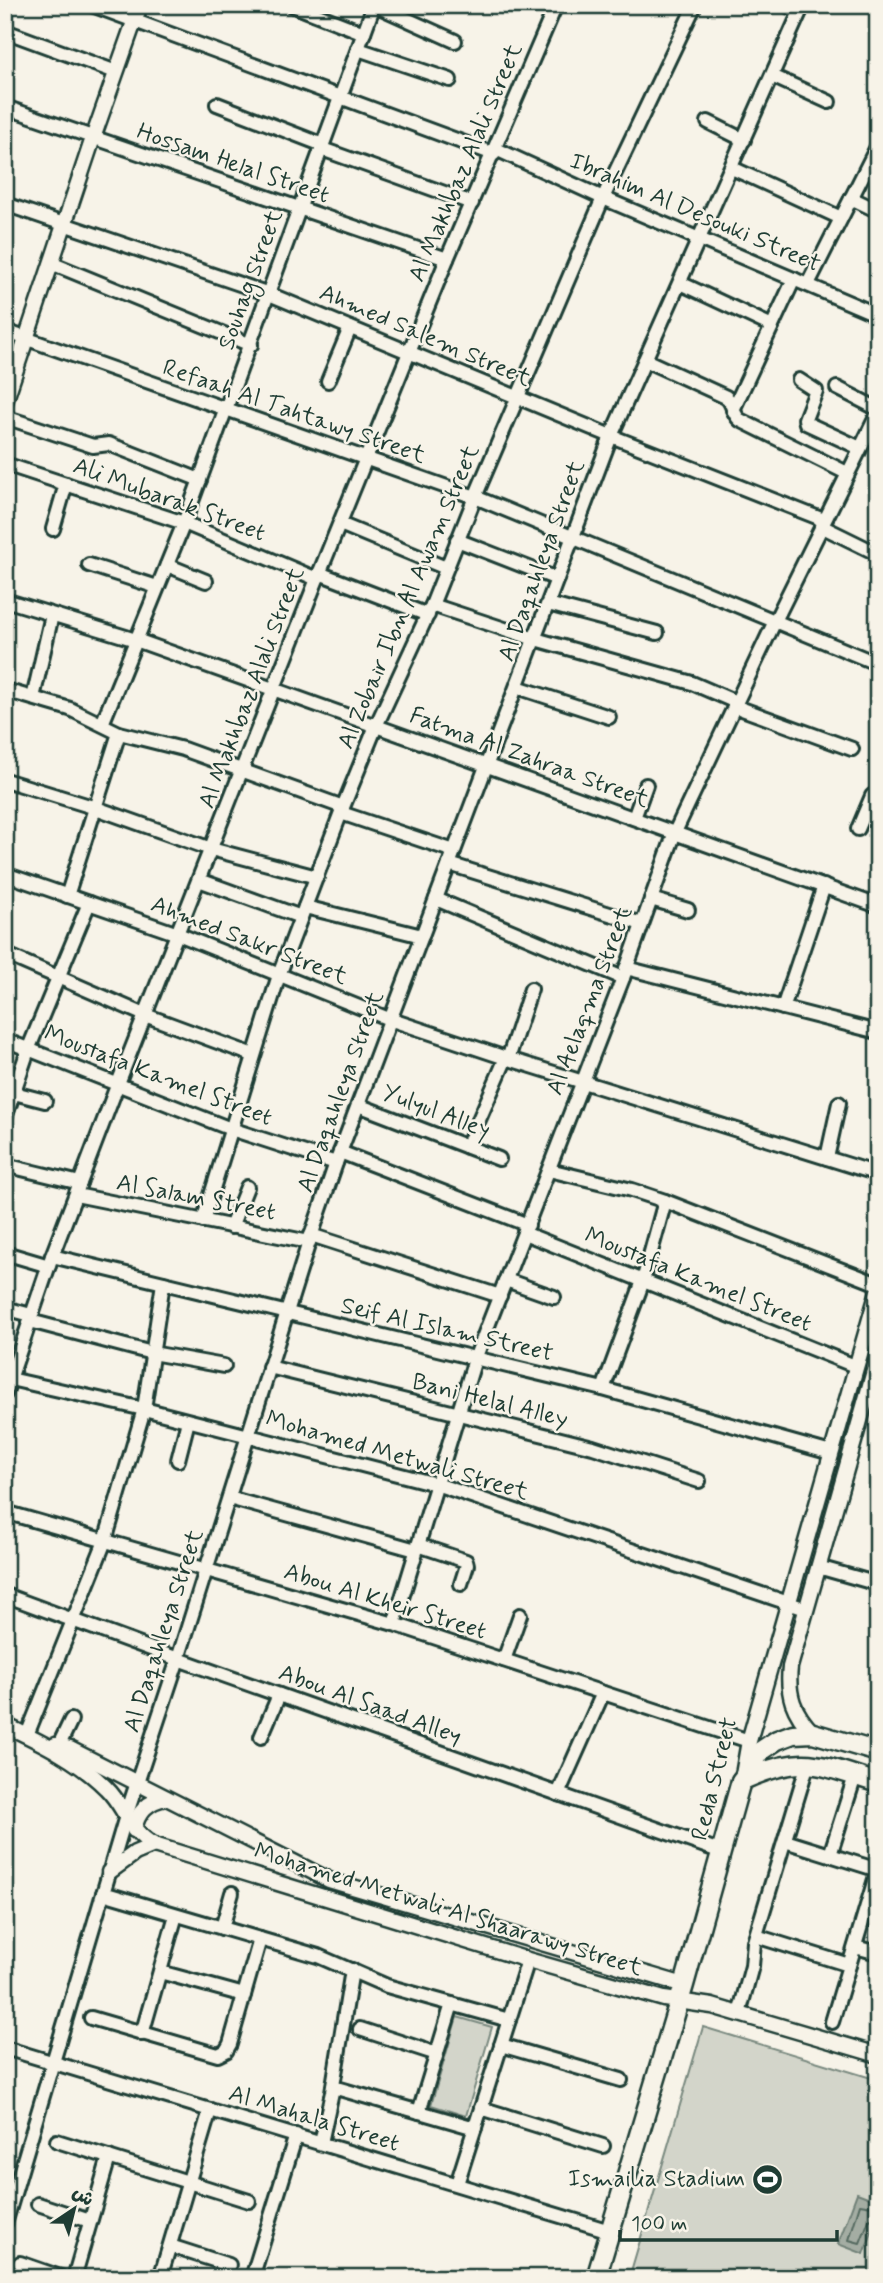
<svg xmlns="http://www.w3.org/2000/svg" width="883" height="2283" font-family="Mynerve,'Playpen Sans Arabic',sans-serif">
	<rect width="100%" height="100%" fill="#f7f3e8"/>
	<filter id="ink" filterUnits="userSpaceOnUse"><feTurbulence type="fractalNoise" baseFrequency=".0143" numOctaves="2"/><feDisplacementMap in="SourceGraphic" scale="14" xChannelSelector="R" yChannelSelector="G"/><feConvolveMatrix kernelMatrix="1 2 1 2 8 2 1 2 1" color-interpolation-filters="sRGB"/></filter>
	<g filter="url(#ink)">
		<!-- green -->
		<g fill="#d3d5ca" stroke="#79897f" stroke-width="2">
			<polygon points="457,2017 492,2027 466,2116 431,2105"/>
			<polygon points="703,2027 878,2080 878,2278 629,2278"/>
		</g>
		<!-- water -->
		<polygon fill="#a4ada3" stroke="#6f8077" stroke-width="2" points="857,2193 878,2201 878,2215 864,2254 838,2244"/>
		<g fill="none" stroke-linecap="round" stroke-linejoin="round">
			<!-- shore -->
			<polyline stroke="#546a60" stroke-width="2" points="878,2207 860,2204 849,2240 860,2243 869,2220 878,2217"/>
			<defs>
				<g id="minor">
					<polyline points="92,5 494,154"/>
					<polyline points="292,5 364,33"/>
					<polyline points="375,5 455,41"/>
					<polyline points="786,5 800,12"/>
					<polyline points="5,31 116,72"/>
					<polyline points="358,49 450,80"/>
					<polyline points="772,76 829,102"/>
					<polyline points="217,104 323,145"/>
					<polyline points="5,107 447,259"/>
					<polyline points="708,122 744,140"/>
					<polyline points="322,149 472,203"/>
					<polyline points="496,149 603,198 878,315"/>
					<polyline points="732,168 841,218"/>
					<polyline points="851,198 878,211"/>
					<polyline points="5,204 269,294 611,436 824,520"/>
					<polyline points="51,263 251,345"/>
					<polyline points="680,283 772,326"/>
					<polyline points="808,284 878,145"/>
					<polyline points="5,331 475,497 878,664"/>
					<path d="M645,360L726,397C734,403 732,414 740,420L847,473"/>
					<polyline points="799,380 816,391 805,419 806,423 860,448"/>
					<polyline points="328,381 350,328"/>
					<polyline points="837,388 878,409"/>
					<polyline points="733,410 794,279"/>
					<polyline points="5,417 93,446 109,444 200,480"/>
					<polyline points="5,464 184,523 317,579"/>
					<polyline points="340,524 446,568"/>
					<polyline points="821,526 878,554"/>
					<polyline points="53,529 66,484"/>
					<polyline points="457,540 557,579"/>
					<polyline points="89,565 157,587"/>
					<polyline points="167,565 206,581"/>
					<polyline points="319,573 428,615"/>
					<polyline points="5,600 136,640 878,906"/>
					<polyline points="548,604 657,633"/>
					<polyline points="432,605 535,639 692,683 736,702"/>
					<polyline points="517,687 609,717"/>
					<polyline points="5,690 70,709 119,733 183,749 343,807"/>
					<polyline points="33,698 52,615"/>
					<polyline points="734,706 852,749"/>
					<polyline points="102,724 184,523 374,5"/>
					<polyline points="5,780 96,808 211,849 317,877"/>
					<polyline points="341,813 454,851"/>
					<polyline points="634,818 646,785"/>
					<polyline points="858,829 872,796 878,792"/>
					<polyline points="449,864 642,924"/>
					<polyline points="5,874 178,934 389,1019 506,1058 878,1174"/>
					<polyline points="199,880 301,917"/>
					<polyline points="67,896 119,733"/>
					<polyline points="436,899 623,978"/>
					<polyline points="651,899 688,910"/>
					<polyline points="305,907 422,936"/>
					<polyline points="5,954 145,1015 253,1055"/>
					<polyline points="626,968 878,1032"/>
					<polyline points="783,1008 824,886"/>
					<polyline points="5,1040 231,1129 336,1163"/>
					<polyline points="508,1059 531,989"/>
					<polyline points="14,1093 45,1101"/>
					<polyline points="358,1105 499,1159"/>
					<polyline points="5,1118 28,1050 89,903"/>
					<polyline points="467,1147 506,1058"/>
					<polyline points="340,1152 528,1225"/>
					<polyline points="827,1158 839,1103"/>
					<polyline points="5,1165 80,1183"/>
					<polyline points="549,1170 632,1190 665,1201 878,1284"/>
					<polyline points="76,1195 309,1242"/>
					<polyline points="203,1221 279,975 343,807 376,726 432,605 475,497 603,198 695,5"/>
					<polyline points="231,1227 247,1187"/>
					<polyline points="524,1233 855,1366"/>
					<polyline points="311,1235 500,1296"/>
					<polyline points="5,1253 49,1266"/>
					<polyline points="52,1256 603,1389 831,1453"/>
					<polyline points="506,1280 554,1297"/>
					<polyline points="5,1308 31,1315"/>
					<polyline points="30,1321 152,1353 224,1366"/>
					<polyline points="269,1367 593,1447 699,1481"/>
					<polyline points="10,1379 144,1409 436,1484 806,1609"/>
					<polyline points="603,1389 643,1281 665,1201"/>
					<polyline points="5,1394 52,1256 117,1086 317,579 447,259 556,5"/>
					<polyline points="178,1460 188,1421"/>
					<polyline points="229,1498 416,1550"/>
					<polyline points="5,1512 394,1624 749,1741"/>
					<polyline points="418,1545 466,1561 467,1565 461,1584"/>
					<polyline points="818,1567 878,1584"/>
					<polyline points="5,1595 178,1659 722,1852"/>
					<polyline points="394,1624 475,1359 623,978 675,832 775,621 878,413"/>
					<polyline points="504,1660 520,1615"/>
					<polyline points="27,1735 105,1541 144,1409 163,1283"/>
					<polyline points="261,1737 279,1695"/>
					<polyline points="59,1745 71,1720"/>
					<polyline points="558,1794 603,1693"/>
					<polyline points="785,1841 878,1870"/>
					<polyline points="830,1855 855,1776"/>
					<polyline points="103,1893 318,1956 387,1986 509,2020"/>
					<polyline points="222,1928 232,1893"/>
					<polyline points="756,1936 849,1965"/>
					<polyline points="855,1947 878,1953"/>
					<polyline points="160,1972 244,1995"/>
					<polyline points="739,2014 752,1966 754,1942 808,1763"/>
					<polyline points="91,2018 218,2055 226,2051 230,2044 260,1939"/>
					<polyline points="832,2022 878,1869"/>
					<polyline points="360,2029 437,2054"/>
					<polyline points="142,2034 176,1915"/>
					<polyline points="501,2045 621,2080"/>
					<polyline points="5,2048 610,2231"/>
					<polyline points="333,2087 475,2128"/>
					<polyline points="481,2108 603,2146"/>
					<polyline points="419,2112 452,2004"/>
					<polyline points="57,2141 249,2201"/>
					<polyline points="321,2143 332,2092 352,1970"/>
					<polyline points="457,2184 528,1960"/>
					<polyline points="38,2204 90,2221"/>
					<polyline points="5,2224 126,1816 178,1659 309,1242 336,1163 611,436 803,5"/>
					<polyline points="170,2246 229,2265"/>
					<polyline points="20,2263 63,2278"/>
					<polyline points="74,2278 109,2157"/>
					<polyline points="160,2278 210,2110"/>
					<polyline points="252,2278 296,2135"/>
				</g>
				<g id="tertiary">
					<polyline points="5,402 93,138 140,5"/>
					<path d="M5,1725C41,1742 78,1760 106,1788C125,1806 129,1832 154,1845L528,1960L664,1999L712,2006L878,2055"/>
					<path d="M813,1733C793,1713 787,1694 790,1667L878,1357"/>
					<polyline points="55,1745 70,1749 329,1880 684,1985"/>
					<polyline points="743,1775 749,1741 878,1291"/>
					<path d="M134,1830C137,1812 148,1801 166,1798"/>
					<polyline points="109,1872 135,1853 154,1845"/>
				</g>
				<g id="primary">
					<path d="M741,1781C802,1753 818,1764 878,1783"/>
					<polyline points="596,2278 684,1985 741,1781 762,1750 777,1740 793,1734 813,1733 878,1752"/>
				</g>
			</defs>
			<!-- minor casing -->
			<use href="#minor" stroke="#1f3d34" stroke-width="18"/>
			<!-- tertiary casing -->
			<use href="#tertiary" stroke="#1f3d34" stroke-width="19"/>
			<!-- primary casing -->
			<use href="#primary" stroke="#1f3d34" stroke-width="23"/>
			<!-- minor -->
			<use href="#minor" stroke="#f7f3e8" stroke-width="12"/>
			<!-- tertiary -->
			<use href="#tertiary" stroke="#f7f3e8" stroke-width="14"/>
			<!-- primary -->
			<use href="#primary" stroke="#f7f3e8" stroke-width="18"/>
		</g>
	</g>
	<!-- icons -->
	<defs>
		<symbol id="stadium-disc" viewBox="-11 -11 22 22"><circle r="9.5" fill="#1f3d34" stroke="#f7f3e8"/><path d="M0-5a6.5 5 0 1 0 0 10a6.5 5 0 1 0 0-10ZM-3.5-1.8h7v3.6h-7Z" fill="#fff"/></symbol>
	</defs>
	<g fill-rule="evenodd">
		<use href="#stadium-disc" x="750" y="2162" width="35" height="35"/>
	</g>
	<g text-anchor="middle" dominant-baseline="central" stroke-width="5" stroke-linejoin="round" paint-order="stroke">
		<!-- street labels -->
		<g font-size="24" fill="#1f3d34" stroke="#f7f3e8">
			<text transform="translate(466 163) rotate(-67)">Al Makhbaz Alali Street</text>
			<text transform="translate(233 164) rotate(19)">Hossam Helal Street</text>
			<text transform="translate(695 213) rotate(23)">Ibrahim Al Desouki Street</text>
			<text transform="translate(251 280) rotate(-70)">Souhag Street</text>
			<text transform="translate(425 336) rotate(23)">Ahmed Salem Street</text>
			<text transform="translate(294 412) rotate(19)">Refaah Al Tahtawy Street</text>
			<text transform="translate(169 500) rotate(20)">Ali Mubarak Street</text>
			<text transform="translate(542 561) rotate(-70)">Al Daqahleya Street</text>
			<text transform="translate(409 597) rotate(-67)">Al Zobair Ibn Al Awam Street</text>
			<text transform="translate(252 688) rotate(-69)">Al Makhbaz Alali Street</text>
			<text transform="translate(529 758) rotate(20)">Fatma Al Zahraa Street</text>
			<text transform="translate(249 941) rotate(21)">Ahmed Sakr Street</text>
			<text transform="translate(590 1001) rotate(-69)">Al Aelaqma Street</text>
			<text transform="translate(158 1076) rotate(21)">Moustafa Kamel Street</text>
			<text transform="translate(341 1092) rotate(-70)">Al Daqahleya Street</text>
			<text transform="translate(436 1112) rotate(21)">Yulyul Alley</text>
			<text transform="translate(196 1198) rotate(11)">Al Salam Street</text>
			<text transform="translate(698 1280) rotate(22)">Moustafa Kamel Street</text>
			<text transform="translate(447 1330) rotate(13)">Seif Al Islam Street</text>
			<text transform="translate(490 1401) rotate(14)">Bani Helal Alley</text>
			<text transform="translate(397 1456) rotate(16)">Mohamed Metwali Street</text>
			<text transform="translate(385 1602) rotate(17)">Abou Al Kheir Street</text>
			<text transform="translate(164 1631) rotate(-72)">Al Daqahleya Street</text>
			<text transform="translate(370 1705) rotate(20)">Abou Al Saad Alley</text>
			<text transform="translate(715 1779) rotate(-76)">Reda Street</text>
			<text transform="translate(448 1910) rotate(17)">Mohamed Metwali Al Shaarawy Street</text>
			<text transform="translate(314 2119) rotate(17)">Al Mahala Street</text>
		</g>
		<!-- poi labels -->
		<g font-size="24" fill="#1f3d34" stroke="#f7f3e8" text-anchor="end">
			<text x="745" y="2179">Ismailia Stadium</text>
		</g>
	</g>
	<!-- margin -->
	<rect width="883" height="2283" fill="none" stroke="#f7f3e8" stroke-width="28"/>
	<rect x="14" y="14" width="855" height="2255" fill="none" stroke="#1f3d34" stroke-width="2.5" filter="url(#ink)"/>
	<!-- north arrow -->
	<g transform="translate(74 2209) rotate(35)" stroke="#f7f3e8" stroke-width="5" paint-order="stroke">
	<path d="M0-5L12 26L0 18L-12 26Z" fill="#1f3d34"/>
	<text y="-10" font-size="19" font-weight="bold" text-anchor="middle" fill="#1f3d34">ش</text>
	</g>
	<!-- scale -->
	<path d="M620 2230v10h217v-10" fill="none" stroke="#1f3d34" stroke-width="3.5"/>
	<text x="631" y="2230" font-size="21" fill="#1f3d34" stroke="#f7f3e8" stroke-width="5" paint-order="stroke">100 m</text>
</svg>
